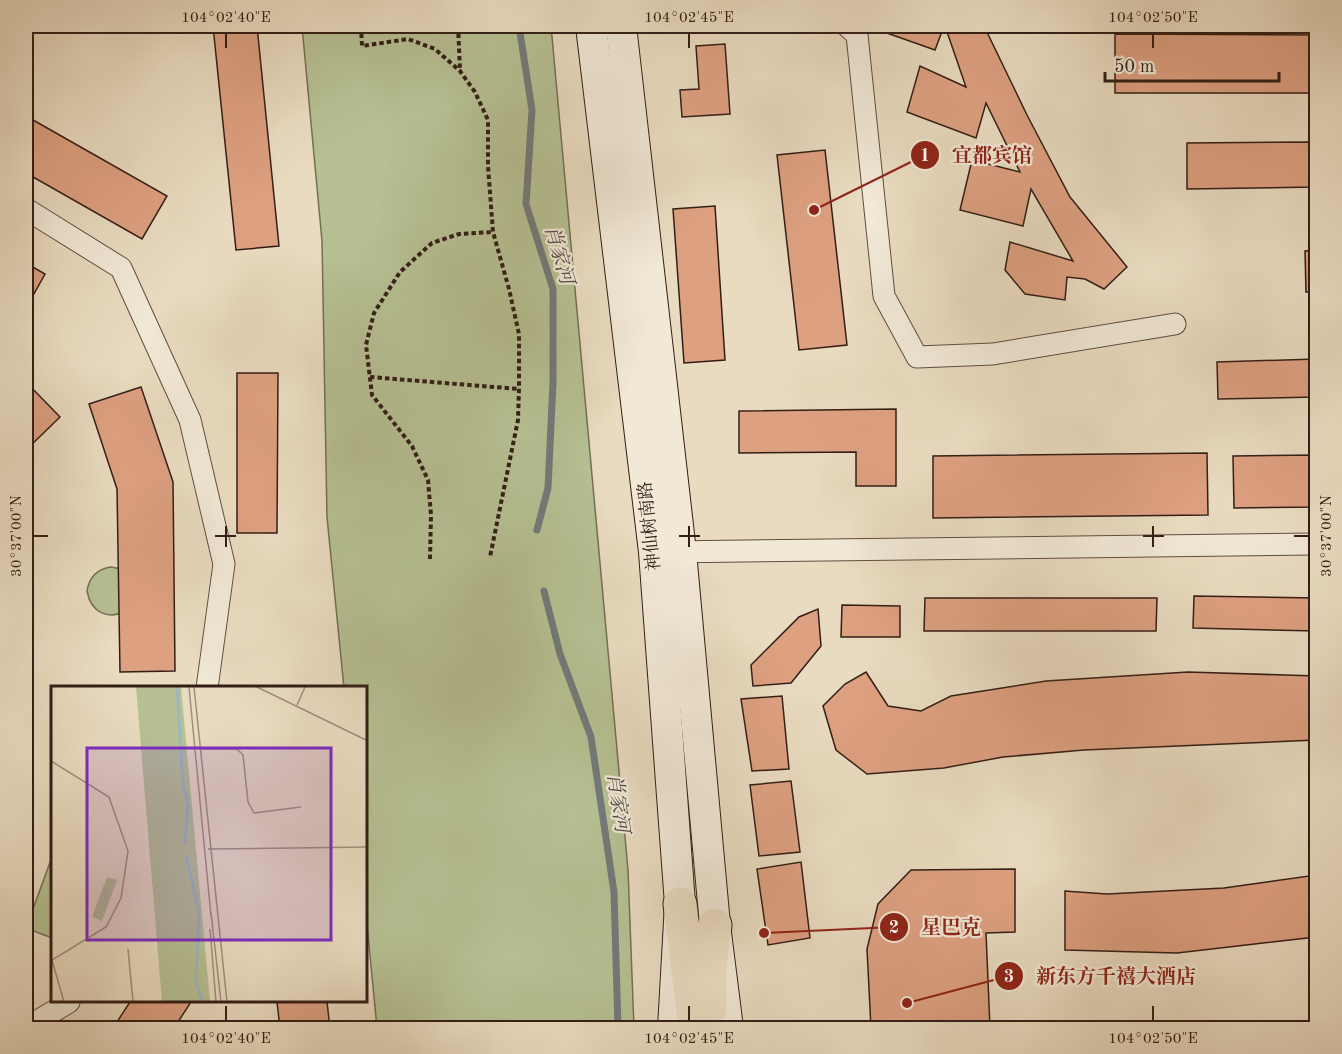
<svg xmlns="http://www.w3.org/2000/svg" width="1342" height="1054" font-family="'Old Standard TT','Noto Serif SC',serif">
	<rect width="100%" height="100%" fill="#e9dbc0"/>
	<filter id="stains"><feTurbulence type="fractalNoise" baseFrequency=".00333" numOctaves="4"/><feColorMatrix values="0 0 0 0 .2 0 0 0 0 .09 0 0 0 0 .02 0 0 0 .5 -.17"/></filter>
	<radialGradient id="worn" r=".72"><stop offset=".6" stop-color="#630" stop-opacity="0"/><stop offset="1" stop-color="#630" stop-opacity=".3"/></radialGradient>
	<!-- park -->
	<g fill="#b6c093" stroke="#746f54" stroke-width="1.5">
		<polygon points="302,26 551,26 628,870 634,1028 377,1028 366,914 366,688 344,688 327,517 322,241"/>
		<path d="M111,567L121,569L126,611C108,620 91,613 87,591C89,578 97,569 111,567Z"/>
		<polygon points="52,857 52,938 26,928"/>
	</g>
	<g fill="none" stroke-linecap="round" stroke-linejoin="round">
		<!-- stream -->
		<g stroke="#727a7a" stroke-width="7">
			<polyline points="519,26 532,110 526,204 553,289 553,382 548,488 537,530"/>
			<polyline points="544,591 560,654 591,737 614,892 618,1028"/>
		</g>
	</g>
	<!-- building -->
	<g fill="#dda081" stroke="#331e16" stroke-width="1.5">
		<polygon points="213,26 257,26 279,246 236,250"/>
		<polygon points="867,26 944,26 935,50"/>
		<polygon points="945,26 984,26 1027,115 1070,197 1127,267 1104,289 1085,279 1067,277 1065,300 1025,294 1005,270 1010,242 1073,261 1031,189 1023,226 960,210 972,160 1020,172 986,103 976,138 907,112 920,66 966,87"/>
		<polygon points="1115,34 1316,35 1316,93 1115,93"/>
		<polygon points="725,44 730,114 682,117 680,90 699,89 696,46"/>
		<polygon points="26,116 167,196 142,239 26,173"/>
		<polygon points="1316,142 1316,187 1187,189 1187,143"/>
		<polygon points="825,150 847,345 799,350 777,155"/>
		<polygon points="715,206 725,360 684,363 673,209"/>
		<polygon points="1316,250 1316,292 1306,292 1305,251"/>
		<polygon points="26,263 45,274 26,308"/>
		<polygon points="1316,359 1316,397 1218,399 1217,362"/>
		<polygon points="237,373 278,373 277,533 237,533"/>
		<polygon points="26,382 60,417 26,450"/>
		<polygon points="141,387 173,482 175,671 120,672 117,489 89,404"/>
		<polygon points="896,409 896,486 856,486 856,452 739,453 739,411"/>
		<polygon points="1207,453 1208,515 933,518 933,456"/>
		<polygon points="1316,455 1316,507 1234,508 1233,456"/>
		<polygon points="1194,596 1316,598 1316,631 1193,628"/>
		<polygon points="925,598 1157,598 1156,631 924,631"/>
		<polygon points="842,605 900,606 900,637 841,637"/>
		<polygon points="818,609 821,646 791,683 753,686 751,665 799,617"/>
		<polygon points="866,672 888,706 921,711 951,696 1046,681 1188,672 1316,676 1316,740 1084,750 1003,757 944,768 867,774 836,750 823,706 845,684"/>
		<polygon points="782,696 789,769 752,771 741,699"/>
		<polygon points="791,781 800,852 759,856 750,785"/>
		<polygon points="801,862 810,938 768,945 757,869"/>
		<polygon points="1015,869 1015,932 986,933 990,1028 871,1028 867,949 878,904 911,870"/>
		<polygon points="1316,875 1316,937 1177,953 1065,950 1065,891 1107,894 1224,888"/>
		<polygon points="130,1002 191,1002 174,1028 113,1028"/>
		<polygon points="277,1002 327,1002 330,1028 280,1028"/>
	</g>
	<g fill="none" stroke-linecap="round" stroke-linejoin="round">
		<defs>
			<g id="street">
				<polyline points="847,26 857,35 884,296 917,357 993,354 1175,324"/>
				<polyline points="26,209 121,268 190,420 224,564 207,688"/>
				<polyline points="667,552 1316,544"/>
				<polyline points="26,1028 69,1002"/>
			</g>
			<g id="secondary">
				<polyline points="591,26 654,552 680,904 673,1028"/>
				<polyline points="621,26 681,552 715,925 728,1028"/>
			</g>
			<g id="highway">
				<polyline points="680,904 695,1028"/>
				<polyline points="710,1009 710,970 715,925"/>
			</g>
		</defs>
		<!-- street casing -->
		<use href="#street" stroke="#604d40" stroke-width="23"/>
		<!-- secondary casing -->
		<use href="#secondary" stroke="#331e16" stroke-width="32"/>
		<!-- highway casing -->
		<use href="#highway" stroke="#331e16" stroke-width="35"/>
		<!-- path -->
		<g stroke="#331e16" stroke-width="4" stroke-dasharray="4.5 3" stroke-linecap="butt">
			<polyline points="361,26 362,46 408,39 435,49 460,71 475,92 488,120 488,166 493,232 509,289 519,334 519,389 518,420 490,557"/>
			<polyline points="458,26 460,70"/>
			<polyline points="370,377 519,389"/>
			<polyline points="430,559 431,515 428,480 412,446 372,395 366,345 374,313 400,272 432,243 459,234 493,232"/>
		</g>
		<!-- street -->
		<use href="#street" stroke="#f1e8d6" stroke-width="21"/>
		<!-- secondary -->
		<use href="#secondary" stroke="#f1e8d6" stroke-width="30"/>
		<!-- highway -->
		<use href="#highway" stroke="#e9dbc0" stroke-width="33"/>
	</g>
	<!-- ticks -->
	<path fill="none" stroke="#331e16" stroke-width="2" d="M226,33V48M689,33V48M1153,33V48M226,526V547M689,526V547M1153,526V547M33,536H48M215,536H236M679,536H700M1143,536H1164M1294,536H1309M226,1006V1021M689,1006V1021M1153,1006V1021"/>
	<g text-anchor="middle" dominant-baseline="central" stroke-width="4.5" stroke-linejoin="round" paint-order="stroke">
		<!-- street labels -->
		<g font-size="18" fill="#331e16" stroke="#f1e8d6">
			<text transform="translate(650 526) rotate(-96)">神仙树南路</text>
		</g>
		<!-- water labels -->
		<g font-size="20" font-style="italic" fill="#524c48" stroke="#f1e8d6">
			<text transform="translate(558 255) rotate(74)">肖家河</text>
			<text transform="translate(617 803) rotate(82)">肖家河</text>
		</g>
	</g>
	<!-- overview -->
	<g transform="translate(51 686)">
		<rect width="316" height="316" fill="#e9dbc0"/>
		<path d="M85,1H130L159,316H111ZM56,191L66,194L51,235L41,231Z" fill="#b6c093"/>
		<path fill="none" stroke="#9cb8bd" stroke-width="3" d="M126,1L132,99L137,115L134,159M135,170L148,225L145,297L152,316"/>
		<path fill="none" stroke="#a08f7c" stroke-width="1.5" d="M138,1L160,230M143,1L176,316M206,1L317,55M246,19L254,1M148,63H186L192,69L197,116L203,127L250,121M0,75L58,111L77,165L70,212L55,241L1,274L13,316M157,163L317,161M160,227L170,316M159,243L165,316M77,263L82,316"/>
		<path fill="#7b2cbf" fill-opacity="0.15" stroke="#7b2cbf" stroke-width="3" d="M36,62H280V254H36Z"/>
		<rect width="316" height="316" fill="none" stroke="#331e16" stroke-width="3"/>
	</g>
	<!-- callouts -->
	<path fill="none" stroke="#8f2418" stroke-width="2" d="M814 210L925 155M764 933L894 927M907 1003L1009 976"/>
	<g fill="#8f2418" stroke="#f1e8d6" stroke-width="2">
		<circle cx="814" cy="210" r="6"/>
		<circle cx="764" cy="933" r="6"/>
		<circle cx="907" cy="1003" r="6"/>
		<circle cx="925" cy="155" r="15"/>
		<circle cx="894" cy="927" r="15"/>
		<circle cx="1009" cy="976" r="15"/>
	</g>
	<g font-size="18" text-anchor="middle" font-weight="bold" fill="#fff">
		<text x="925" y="161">1</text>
		<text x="894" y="933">2</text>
		<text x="1009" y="982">3</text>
	</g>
	<g font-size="20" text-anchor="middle" font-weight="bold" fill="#8f2418" stroke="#f1e8d6" stroke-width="4.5" stroke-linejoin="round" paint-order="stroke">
		<text x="992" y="162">宜都宾馆</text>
		<text x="951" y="934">星巴克</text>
		<text x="1116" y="983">新东方千禧大酒店</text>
	</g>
	<!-- margin -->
	<rect width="1342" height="1054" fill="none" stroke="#e9dbc0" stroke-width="66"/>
	<!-- scale -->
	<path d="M1105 72v9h174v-9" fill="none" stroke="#331e16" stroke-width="3"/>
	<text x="1114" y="72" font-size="18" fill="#331e16" stroke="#f1e8d6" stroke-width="4.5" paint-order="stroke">50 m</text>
	<rect x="33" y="33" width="1276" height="988" fill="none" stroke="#331e16" stroke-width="2"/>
	<g font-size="15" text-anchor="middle" fill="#331e16">
		<text x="226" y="22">104°02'40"E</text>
		<text x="689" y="22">104°02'45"E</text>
		<text x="1153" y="22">104°02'50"E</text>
		<text transform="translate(16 536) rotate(-90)" y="5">30°37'00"N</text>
		<text transform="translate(1326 536) rotate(-90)" y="5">30°37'00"N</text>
		<text x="226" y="1043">104°02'40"E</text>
		<text x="689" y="1043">104°02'45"E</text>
		<text x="1153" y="1043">104°02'50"E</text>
	</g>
	<rect width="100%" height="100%" filter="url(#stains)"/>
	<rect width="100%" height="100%" fill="url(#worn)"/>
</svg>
